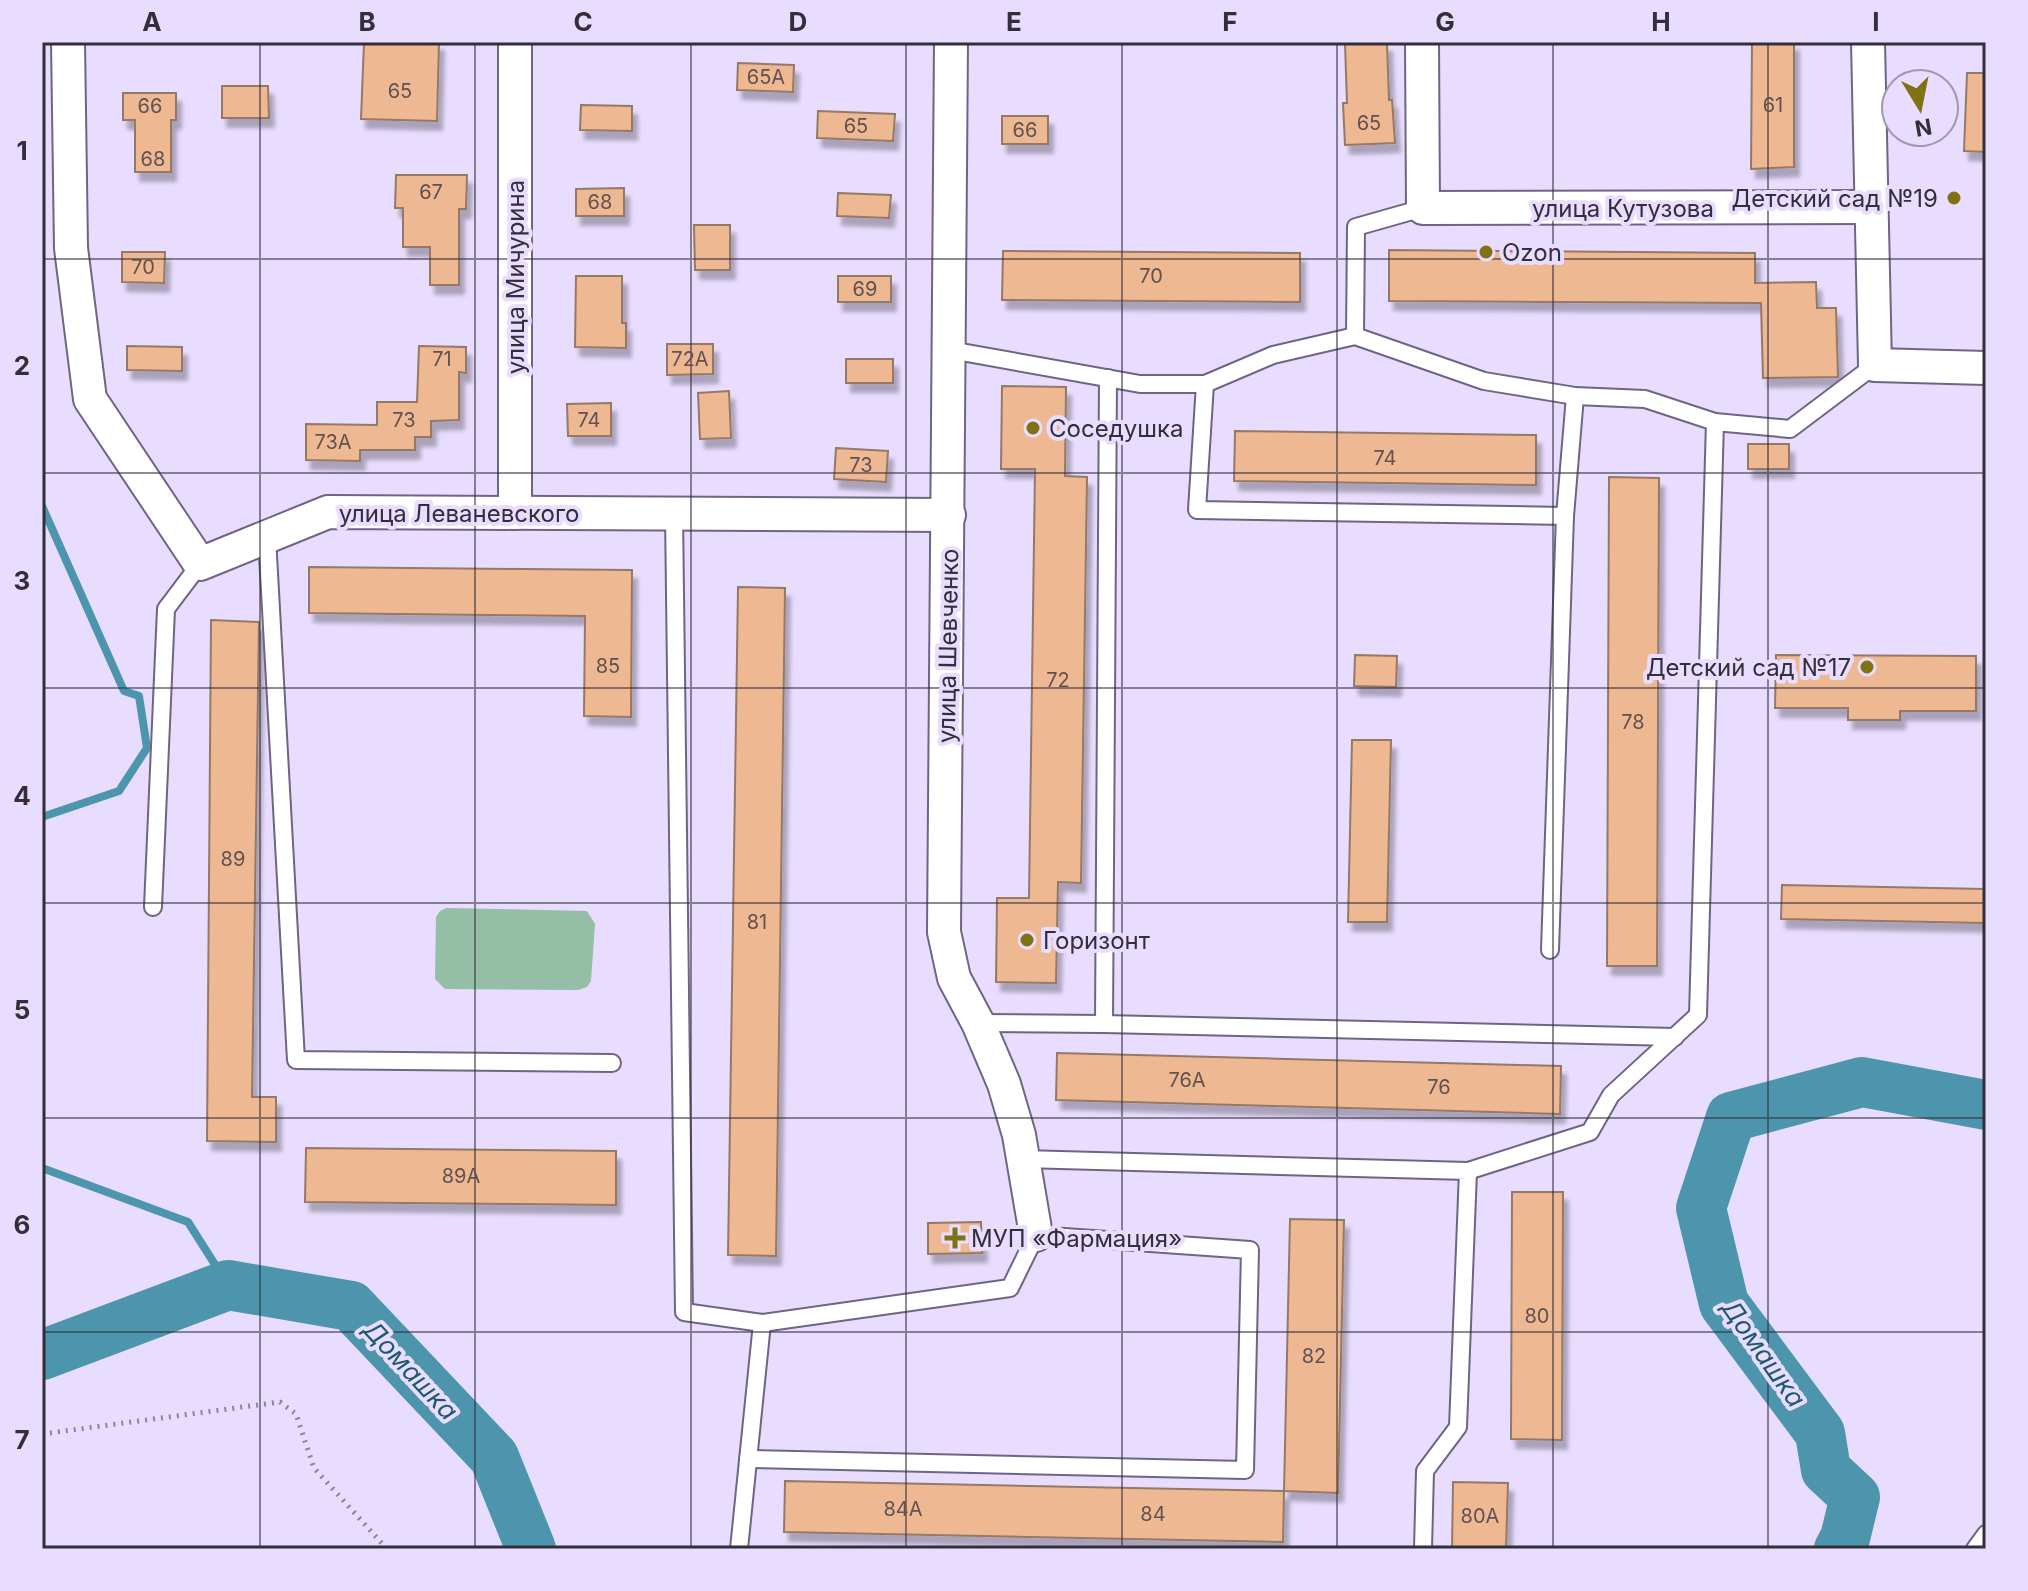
<svg xmlns="http://www.w3.org/2000/svg" width="2028" height="1591" font-family="Inter,sans-serif">
	<defs>
		<filter id="shadow"><feDropShadow dx="5" dy="9" stdDeviation="2" flood-color="#0004"/></filter>
	</defs>
	<rect width="100%" height="100%" fill="#e8ddfe"/>
	<!-- grass -->
	<polygon fill="#94bea5" points="446,908 587,911 595,924 591,981 587,987 578,990 445,989 435,979 436,917 440,911"/>
	<g fill="none" stroke-linecap="round" stroke-linejoin="round">
		<!-- stream -->
		<g stroke="#4c95ac" stroke-width="8">
			<polyline points="42,506 124,691 139,696 147,748 119,791 42,817"/>
			<polyline points="42,1168 188,1222 228,1285"/>
		</g>
		<!-- river -->
		<g stroke="#4c95ac" stroke-width="50">
			<polyline points="42,1355 228,1285 351,1306 494,1457 531,1549"/>
			<polyline points="1839,1549 1845,1538 1855,1497 1826,1470 1820,1433 1724,1304 1701,1208 1731,1117 1862,1082 1986,1105"/>
		</g>
	</g>
	<!-- building -->
	<g fill="#eeb992" stroke="#957965" stroke-width="2" filter="url(#shadow)">
		<polygon points="364,42 439,42 437,121 361,119"/>
		<polygon points="1752,42 1794,42 1794,167 1751,169"/>
		<polygon points="1387,43 1389,100 1392,100 1395,143 1345,145 1343,103 1347,103 1345,44"/>
		<polygon points="738,63 794,65 793,92 737,90"/>
		<polygon points="1967,73 1986,73 1986,152 1964,151"/>
		<polygon points="222,86 268,86 269,118 222,118"/>
		<polygon points="123,93 176,93 176,120 171,120 171,172 135,172 135,120 123,120"/>
		<polygon points="581,105 632,106 632,131 580,130"/>
		<polygon points="818,111 895,114 893,141 817,138"/>
		<rect x="1002" y="116" width="46" height="28"/>
		<polygon points="396,175 467,175 466,209 459,209 459,285 430,285 430,247 403,247 403,208 395,208"/>
		<polygon points="624,188 624,216 576,216 576,189"/>
		<polygon points="838,193 891,195 889,218 837,216"/>
		<polygon points="694,225 730,225 730,270 695,270"/>
		<polygon points="1389,250 1755,253 1755,283 1816,282 1817,308 1836,308 1838,377 1763,378 1761,303 1389,301"/>
		<polygon points="1003,251 1300,253 1300,302 1002,300"/>
		<polygon points="122,252 165,252 164,283 122,282"/>
		<polygon points="576,276 622,276 622,323 626,323 626,348 575,347"/>
		<rect x="838" y="276" width="53" height="26"/>
		<polygon points="667,344 713,344 713,374 667,375"/>
		<polygon points="127,346 182,347 182,371 127,370"/>
		<polygon points="419,346 466,347 466,373 459,372 459,420 431,421 431,437 415,437 415,450 360,450 360,461 306,460 306,424 377,425 377,402 417,402"/>
		<rect x="846" y="359" width="47" height="24"/>
		<polygon points="1002,386 1066,387 1065,476 1087,477 1081,883 1058,882 1056,983 996,982 997,898 1029,898 1035,469 1001,469"/>
		<polygon points="729,391 731,438 700,439 698,393"/>
		<polygon points="611,403 611,436 568,436 567,404"/>
		<polygon points="1235,431 1536,435 1536,485 1234,481"/>
		<rect x="1748" y="444" width="41" height="25"/>
		<polygon points="836,448 888,451 886,482 834,479"/>
		<polygon points="1609,477 1659,478 1657,966 1607,966"/>
		<polygon points="309,567 632,570 631,717 584,716 585,616 309,613"/>
		<polygon points="738,587 785,588 776,1256 728,1255"/>
		<polygon points="211,620 259,622 252,1097 276,1097 276,1142 207,1141"/>
		<polygon points="1355,655 1397,656 1396,687 1354,686"/>
		<polygon points="1776,655 1976,656 1976,711 1900,711 1900,720 1848,720 1848,708 1775,708"/>
		<polygon points="1352,740 1391,740 1387,922 1348,922"/>
		<polygon points="1782,885 1985,889 1984,923 1781,919"/>
		<polygon points="1057,1053 1561,1066 1560,1114 1056,1100"/>
		<polygon points="306,1148 616,1151 616,1205 305,1202"/>
		<polygon points="1512,1192 1563,1192 1562,1440 1511,1439"/>
		<polygon points="1290,1219 1344,1220 1338,1493 1284,1491"/>
		<polygon points="981,1222 982,1253 928,1254 928,1223"/>
		<polygon points="785,1481 1284,1491 1283,1542 784,1532"/>
		<polygon points="1453,1482 1508,1483 1506,1549 1452,1549"/>
	</g>
	<g fill="none" stroke-linecap="round" stroke-linejoin="round">
		<defs>
			<g id="service">
				<polyline points="1355,336 1356,227 1423,208"/>
				<polyline points="950,350 1140,384 1205,384 1273,355 1355,336 1484,381 1575,396 1645,399 1715,422"/>
				<polyline points="1108,378 1104,1024 1675,1037"/>
				<polyline points="1205,384 1197,510 1565,516 1550,950"/>
				<polyline points="674,513 684,1312 762,1323 1010,1288 1036,1235 1250,1250 1245,1470 748,1459"/>
				<polyline points="1565,516 1575,396"/>
				<polyline points="267,537 296,1060 612,1063"/>
				<polyline points="153,907 166,609 200,564"/>
				<polyline points="978,1023 1104,1024"/>
				<polyline points="1023,1159 1468,1171 1458,1427 1425,1471 1423,1549"/>
				<polyline points="1468,1171 1590,1132 1611,1095 1698,1015 1715,422 1790,429 1875,365"/>
				<polyline points="739,1549 762,1323"/>
				<polyline points="1975,1549 1986,1534"/>
			</g>
			<g id="minor">
				<polyline points="68,42 71,248 90,399 200,564 328,512 949,515"/>
				<polyline points="951,42 944,932 954,978 978,1023 1004,1084 1019,1135 1036,1235"/>
				<polyline points="1422,42 1423,208 1872,207"/>
				<polyline points="1868,42 1875,365 1986,368"/>
				<polyline points="515,513 515,42"/>
			</g>
		</defs>
		<!-- service casing -->
		<use href="#service" stroke="#6f6582" stroke-width="20"/>
		<!-- minor casing -->
		<use href="#minor" stroke="#6f6582" stroke-width="36"/>
		<!-- path -->
		<polyline stroke="#8b849a" stroke-width="5" stroke-dasharray="2 6" stroke-linecap="butt" points="42,1434 280,1402 296,1414 314,1468 387,1549"/>
		<!-- service -->
		<use href="#service" stroke="#fff" stroke-width="16"/>
		<!-- minor -->
		<use href="#minor" stroke="#fff" stroke-width="32"/>
	</g>
	<!-- grid -->
	<path fill="none" stroke="#322e3a" stroke-width="2" stroke-opacity="0.55" d="M260,42V1549M475,42V1549M691,42V1549M906,42V1549M1122,42V1549M1337,42V1549M1553,42V1549M1768,42V1549M42,259H1986M42,473H1986M42,688H1986M42,903H1986M42,1118H1986M42,1332H1986"/>
	<!-- markers -->
	<g fill="#807212" stroke="#e8ddfe" stroke-width="3">
		<circle cx="1954" cy="198" r="8"/>
		<circle cx="1486" cy="252" r="8"/>
		<circle cx="1033" cy="428" r="8"/>
		<circle cx="1867" cy="667" r="8"/>
		<circle cx="1027" cy="940" r="8"/>
		<path d="M951 1226h8v8h8v8h-8v8h-8v-8h-8v-8h8z"/>
	</g>
	<g text-anchor="middle" dominant-baseline="central" stroke-width="8" stroke-linejoin="round" paint-order="stroke">
		<!-- number labels -->
		<g font-size="20" fill="#615150">
			<text x="766" y="77">65А</text>
			<text x="400" y="91">65</text>
			<text x="1773" y="105">61</text>
			<text x="150" y="106">66</text>
			<text x="1369" y="123">65</text>
			<text x="856" y="126">65</text>
			<text x="1025" y="130">66</text>
			<text x="153" y="159">68</text>
			<text x="431" y="192">67</text>
			<text x="600" y="202">68</text>
			<text x="143" y="267">70</text>
			<text x="1151" y="276">70</text>
			<text x="865" y="289">69</text>
			<text x="442" y="359">71</text>
			<text x="690" y="359">72А</text>
			<text x="404" y="420">73</text>
			<text x="589" y="420">74</text>
			<text x="333" y="442">73А</text>
			<text x="1385" y="458">74</text>
			<text x="861" y="465">73</text>
			<text x="608" y="666">85</text>
			<text x="1058" y="680">72</text>
			<text x="1633" y="722">78</text>
			<text x="233" y="859">89</text>
			<text x="757" y="922">81</text>
			<text x="1187" y="1080">76А</text>
			<text x="1439" y="1087">76</text>
			<text x="461" y="1176">89А</text>
			<text x="1537" y="1316">80</text>
			<text x="1314" y="1356">82</text>
			<text x="903" y="1509">84А</text>
			<text x="1153" y="1514">84</text>
			<text x="1480" y="1516">80А</text>
		</g>
		<!-- poi labels -->
		<g font-size="24" fill="#322e3a" stroke="#e8ddfe" text-anchor="start">
			<text x="1938" y="198" text-anchor="end">Детский сад №19</text>
			<text x="1502" y="252">Ozon</text>
			<text x="1049" y="428">Соседушка</text>
			<text x="1851" y="667" text-anchor="end">Детский сад №17</text>
			<text x="1043" y="940">Горизонт</text>
			<text x="971" y="1238">МУП «Фармация»</text>
		</g>
		<!-- street labels -->
		<g font-size="24" fill="#322e3a" stroke="#e8ddfe">
			<text x="1623" y="208">улица Кутузова</text>
			<text transform="translate(515 277) rotate(-90)">улица Мичурина</text>
			<text x="459" y="513">улица Леваневского</text>
			<text transform="translate(948 646) rotate(-89)">улица Шевченко</text>
		</g>
		<!-- water labels -->
		<g font-size="26" font-style="italic" fill="#1e5a6b" stroke="#e8ddfe">
			<text transform="translate(1764 1353) rotate(55)">Домашка</text>
			<text transform="translate(411 1370) rotate(47)">Домашка</text>
		</g>
	</g>
	<!-- border -->
	<rect width="2028" height="1591" fill="none" stroke="#e8ddfe" stroke-width="88"/>
	<!-- north arrow -->
	<g transform="translate(1920 108) rotate(170)"><circle r="38" fill="#e8ddfe" stroke="#9f97b0" stroke-width="2"/>
	<path d="M0-6L14 30L0 20L-14 30Z" fill="#807212"/>
	<text y="-12" font-size="22" font-weight="bold" text-anchor="middle" fill="#322e3a">N</text>
	</g>
	<rect x="44" y="44" width="1940" height="1503" fill="none" stroke="#322e3a" stroke-width="3"/>
	<g font-size="26" text-anchor="middle" font-weight="bold" fill="#322e3a">
		<text x="152" y="31">A</text>
		<text x="367" y="31">B</text>
		<text x="583" y="31">C</text>
		<text x="798" y="31">D</text>
		<text x="1014" y="31">E</text>
		<text x="1230" y="31">F</text>
		<text x="1445" y="31">G</text>
		<text x="1661" y="31">H</text>
		<text x="1876" y="31">I</text>
		<text x="22" y="160">1</text>
		<text x="22" y="375">2</text>
		<text x="22" y="590">3</text>
		<text x="22" y="805">4</text>
		<text x="22" y="1019">5</text>
		<text x="22" y="1234">6</text>
		<text x="22" y="1449">7</text>
	</g>
</svg>
